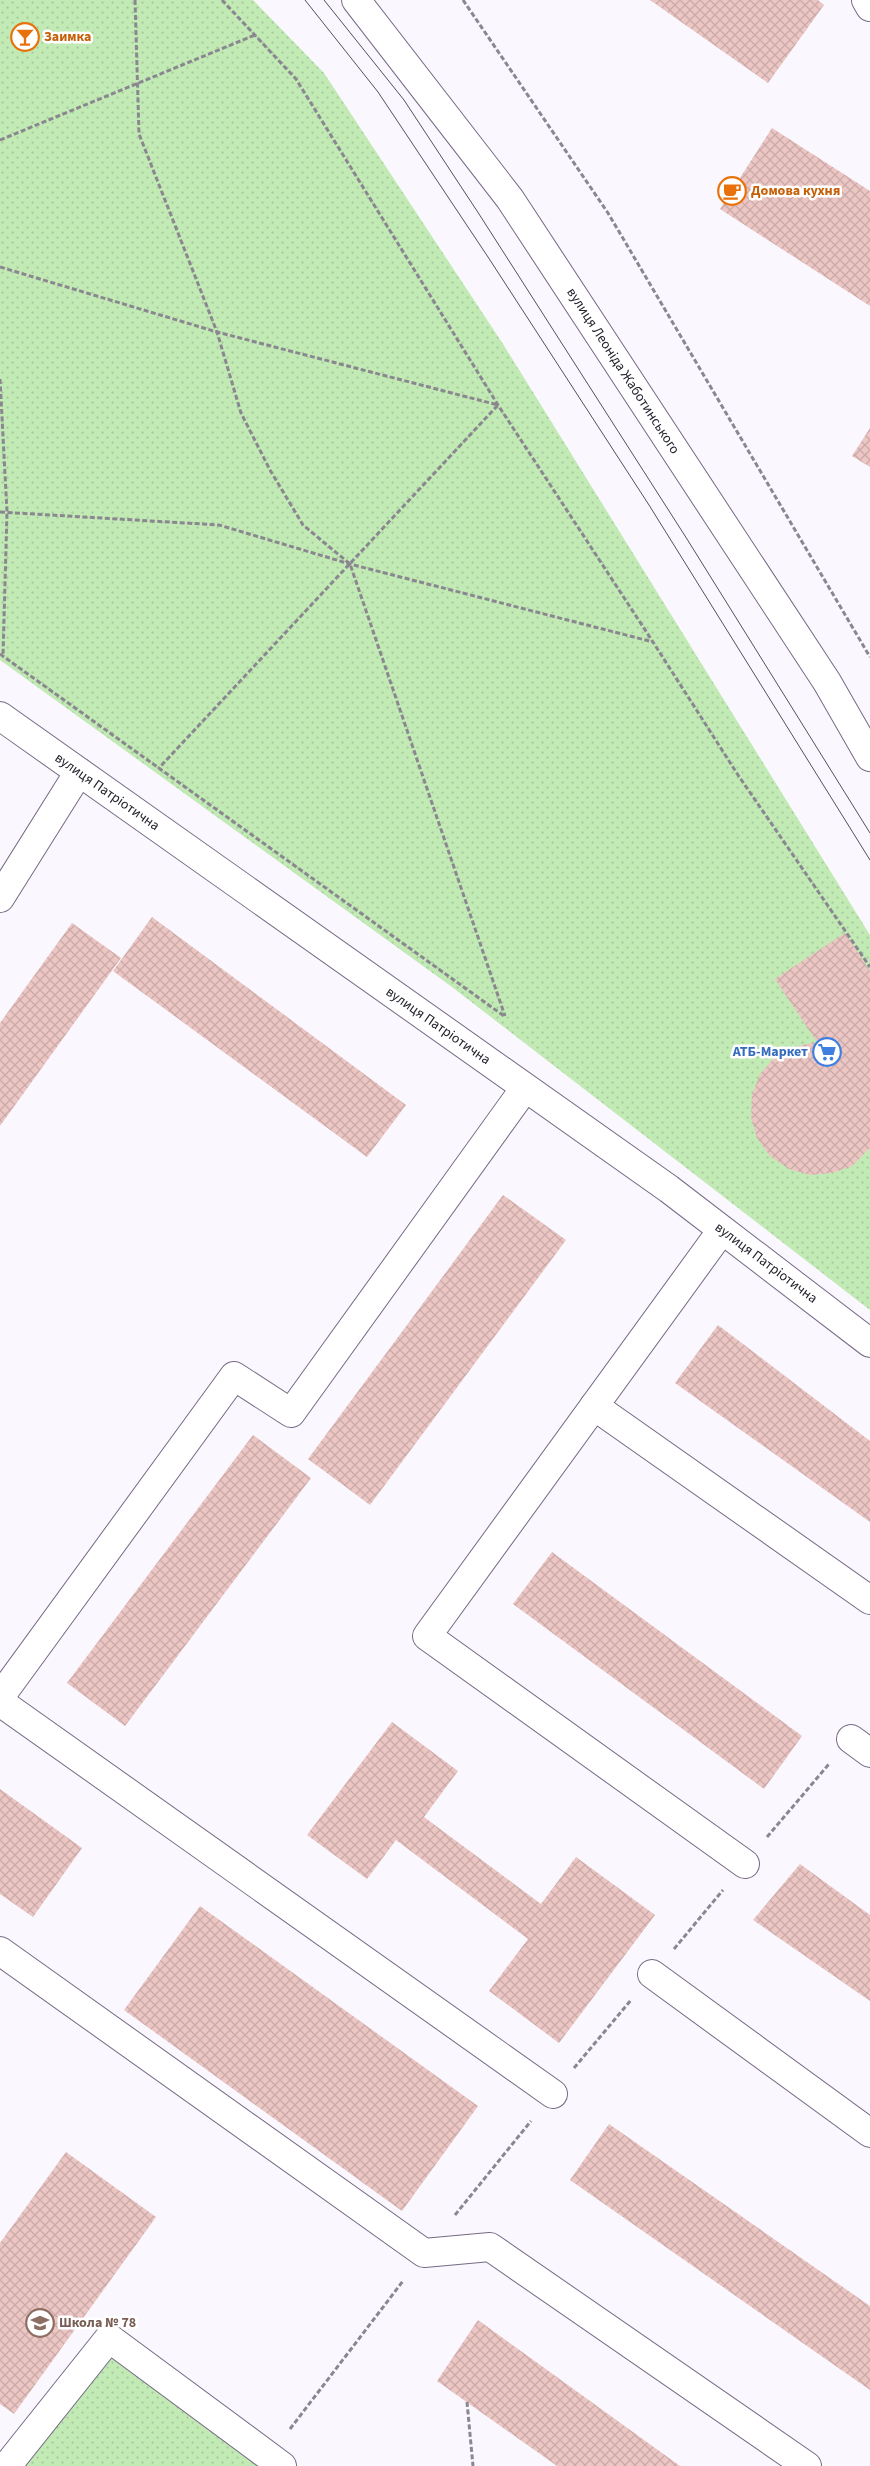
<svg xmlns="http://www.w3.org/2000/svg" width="870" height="2466" font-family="'Source Sans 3',sans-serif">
	<defs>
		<pattern id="green-dots" width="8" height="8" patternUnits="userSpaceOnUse" patternTransform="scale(1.25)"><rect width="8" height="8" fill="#c2eab5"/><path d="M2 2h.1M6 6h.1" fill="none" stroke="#a7c89c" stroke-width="1.8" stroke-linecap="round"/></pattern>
		<pattern id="building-cross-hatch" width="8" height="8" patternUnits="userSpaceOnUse" patternTransform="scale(1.25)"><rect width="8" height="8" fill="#ecc6c3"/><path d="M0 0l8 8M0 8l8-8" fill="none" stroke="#caaaa8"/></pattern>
	</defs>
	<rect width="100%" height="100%" fill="#faf7fe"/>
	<!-- green -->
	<g fill="url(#green-dots)">
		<polygon points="0,0 253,0 324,73 503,344 870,935 870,1310 452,987 0,660"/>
		<polygon points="109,2338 263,2466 7,2466"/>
	</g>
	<!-- building -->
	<g fill="url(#building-cross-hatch)">
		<polygon points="650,0 818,0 824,5 768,83"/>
		<polygon points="772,128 870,191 870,306 720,209"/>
		<polygon points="870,428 870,467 852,456"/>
		<polygon points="152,917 406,1105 367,1157 113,971"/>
		<polygon points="72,923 121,958 0,1126 0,1023"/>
		<polygon points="845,933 870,971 870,1148 852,1166 832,1173 810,1175 789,1169 770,1156 757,1138 751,1117 752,1095 760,1074 775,1057 794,1047 817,1042 775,979"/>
		<polygon points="503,1195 566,1240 370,1505 308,1459"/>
		<polygon points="718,1325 870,1441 870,1522 675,1383"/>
		<polygon points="253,1435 311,1478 125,1726 67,1683"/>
		<polygon points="552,1552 802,1736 764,1789 513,1604"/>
		<polygon points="392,1722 458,1771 424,1817 541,1904 576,1857 655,1915 559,2043 489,1991 528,1939 396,1840 367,1879 307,1835"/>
		<polygon points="0,1789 82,1848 33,1917 0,1894"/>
		<polygon points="800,1864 870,1915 870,2001 753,1920"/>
		<polygon points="200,1906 478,2106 402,2211 124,2010"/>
		<polygon points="609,2124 870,2306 870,2390 570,2180"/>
		<polygon points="66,2152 156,2217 14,2414 0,2404 0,2243"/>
		<polygon points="478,2320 680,2466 557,2466 437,2381"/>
	</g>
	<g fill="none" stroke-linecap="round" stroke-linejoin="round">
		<defs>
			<g id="minor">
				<polyline points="356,0 510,199 827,682 870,757"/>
				<polyline points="866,0 870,7"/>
				<polyline points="0,716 669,1189 870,1343"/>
				<polyline points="0,898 79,772"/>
				<polyline points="722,1230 427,1636 745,1864"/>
				<polyline points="594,1406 870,1600"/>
				<polyline points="0,1697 234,1376 291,1413 525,1088"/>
				<polyline points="0,1702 553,2094"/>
				<polyline points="851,1739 870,1753"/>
				<polyline points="0,1951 424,2253 490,2247 807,2466"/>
				<polyline points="652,1974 870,2133"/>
				<polyline points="7,2466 109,2338 282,2466"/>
			</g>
		</defs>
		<!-- minor casing -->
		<use href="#minor" stroke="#766a85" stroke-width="30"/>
		<!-- path -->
		<g stroke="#8b8790" stroke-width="3" stroke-dasharray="5 2.5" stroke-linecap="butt">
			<polyline points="135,0 139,134 217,332 241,413 270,470 303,525 350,564 505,1016"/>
			<polyline points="222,0 296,79 498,405 653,642 738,775 870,967"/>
			<polyline points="463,0 608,213 870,657"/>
			<polyline points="0,140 255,35"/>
			<polyline points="0,267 217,332 498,405 159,768"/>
			<polyline points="0,379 7,512 3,656"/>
			<polyline points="0,512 219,525 350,564 653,642"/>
			<polyline points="0,654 504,1016"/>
			<polyline points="767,1837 829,1764"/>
			<polyline points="674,1949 723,1890"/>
			<polyline points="574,2068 631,2000"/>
			<polyline points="455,2215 531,2121"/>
			<polyline points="467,2402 473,2466"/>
			<polyline points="290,2429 403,2281"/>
		</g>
		<!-- minor -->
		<use href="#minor" stroke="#fff" stroke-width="28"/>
		<!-- tram -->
		<g stroke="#55505a" stroke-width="1">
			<polyline points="305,0 378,92 488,257 649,505 870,860"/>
			<polyline points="324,0 404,100 479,214 687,539 870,833"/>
		</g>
	</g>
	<!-- icons -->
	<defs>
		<symbol id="bar-ring" viewBox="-11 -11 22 22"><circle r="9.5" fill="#fff" stroke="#e8710a" stroke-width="1.5"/><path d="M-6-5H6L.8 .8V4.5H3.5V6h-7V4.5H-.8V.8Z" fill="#e8710a"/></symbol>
		<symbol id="cafe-ring" viewBox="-11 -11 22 22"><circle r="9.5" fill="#fff" stroke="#e8710a" stroke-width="1.5"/><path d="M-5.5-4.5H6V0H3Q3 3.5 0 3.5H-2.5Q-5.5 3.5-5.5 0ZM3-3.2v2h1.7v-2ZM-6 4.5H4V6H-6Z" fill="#e8710a"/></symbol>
		<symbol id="supermarket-ring" viewBox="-11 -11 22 22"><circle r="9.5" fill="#fff" stroke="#3f7fe0" stroke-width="1.5"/><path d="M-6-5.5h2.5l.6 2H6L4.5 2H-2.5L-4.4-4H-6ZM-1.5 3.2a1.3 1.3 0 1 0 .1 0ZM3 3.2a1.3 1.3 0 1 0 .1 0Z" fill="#3f7fe0"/></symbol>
		<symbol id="school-ring" viewBox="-11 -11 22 22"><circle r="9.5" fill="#fff" stroke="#8d6e63" stroke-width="1.5"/><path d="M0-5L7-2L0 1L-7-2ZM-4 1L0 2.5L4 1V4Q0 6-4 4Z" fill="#8d6e63"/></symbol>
	</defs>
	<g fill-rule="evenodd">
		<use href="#bar-ring" x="9" y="21" width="32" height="32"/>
		<use href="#cafe-ring" x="716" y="175" width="32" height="32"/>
		<use href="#supermarket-ring" x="811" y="1036" width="32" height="32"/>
		<use href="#school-ring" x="24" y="2307" width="32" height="32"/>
	</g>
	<g text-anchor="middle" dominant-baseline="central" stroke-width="5" stroke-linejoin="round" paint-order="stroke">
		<!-- food labels -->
		<g font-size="14" font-weight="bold" fill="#c56008" stroke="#fff" text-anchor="start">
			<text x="44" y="37">Заимка</text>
			<text x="751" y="191">Домова кухня</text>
		</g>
		<!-- street labels -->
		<g font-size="14" fill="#26212c" stroke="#fff">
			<text transform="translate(623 371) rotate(57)">вулиця Леоніда Жаботинського</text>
			<text transform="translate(107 792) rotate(35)">вулиця Патріотична</text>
			<text transform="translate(438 1026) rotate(35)">вулиця Патріотична</text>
			<text transform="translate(766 1263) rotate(37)">вулиця Патріотична</text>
		</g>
		<!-- shop labels -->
		<g font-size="14" font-weight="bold" fill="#366cbe" stroke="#fff" text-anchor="end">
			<text x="808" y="1052">АТБ-Маркет</text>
		</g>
		<!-- education labels -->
		<g font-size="14" font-weight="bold" fill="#785e54" stroke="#fff" text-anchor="start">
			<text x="59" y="2323">Школа № 78</text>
		</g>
	</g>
</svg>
